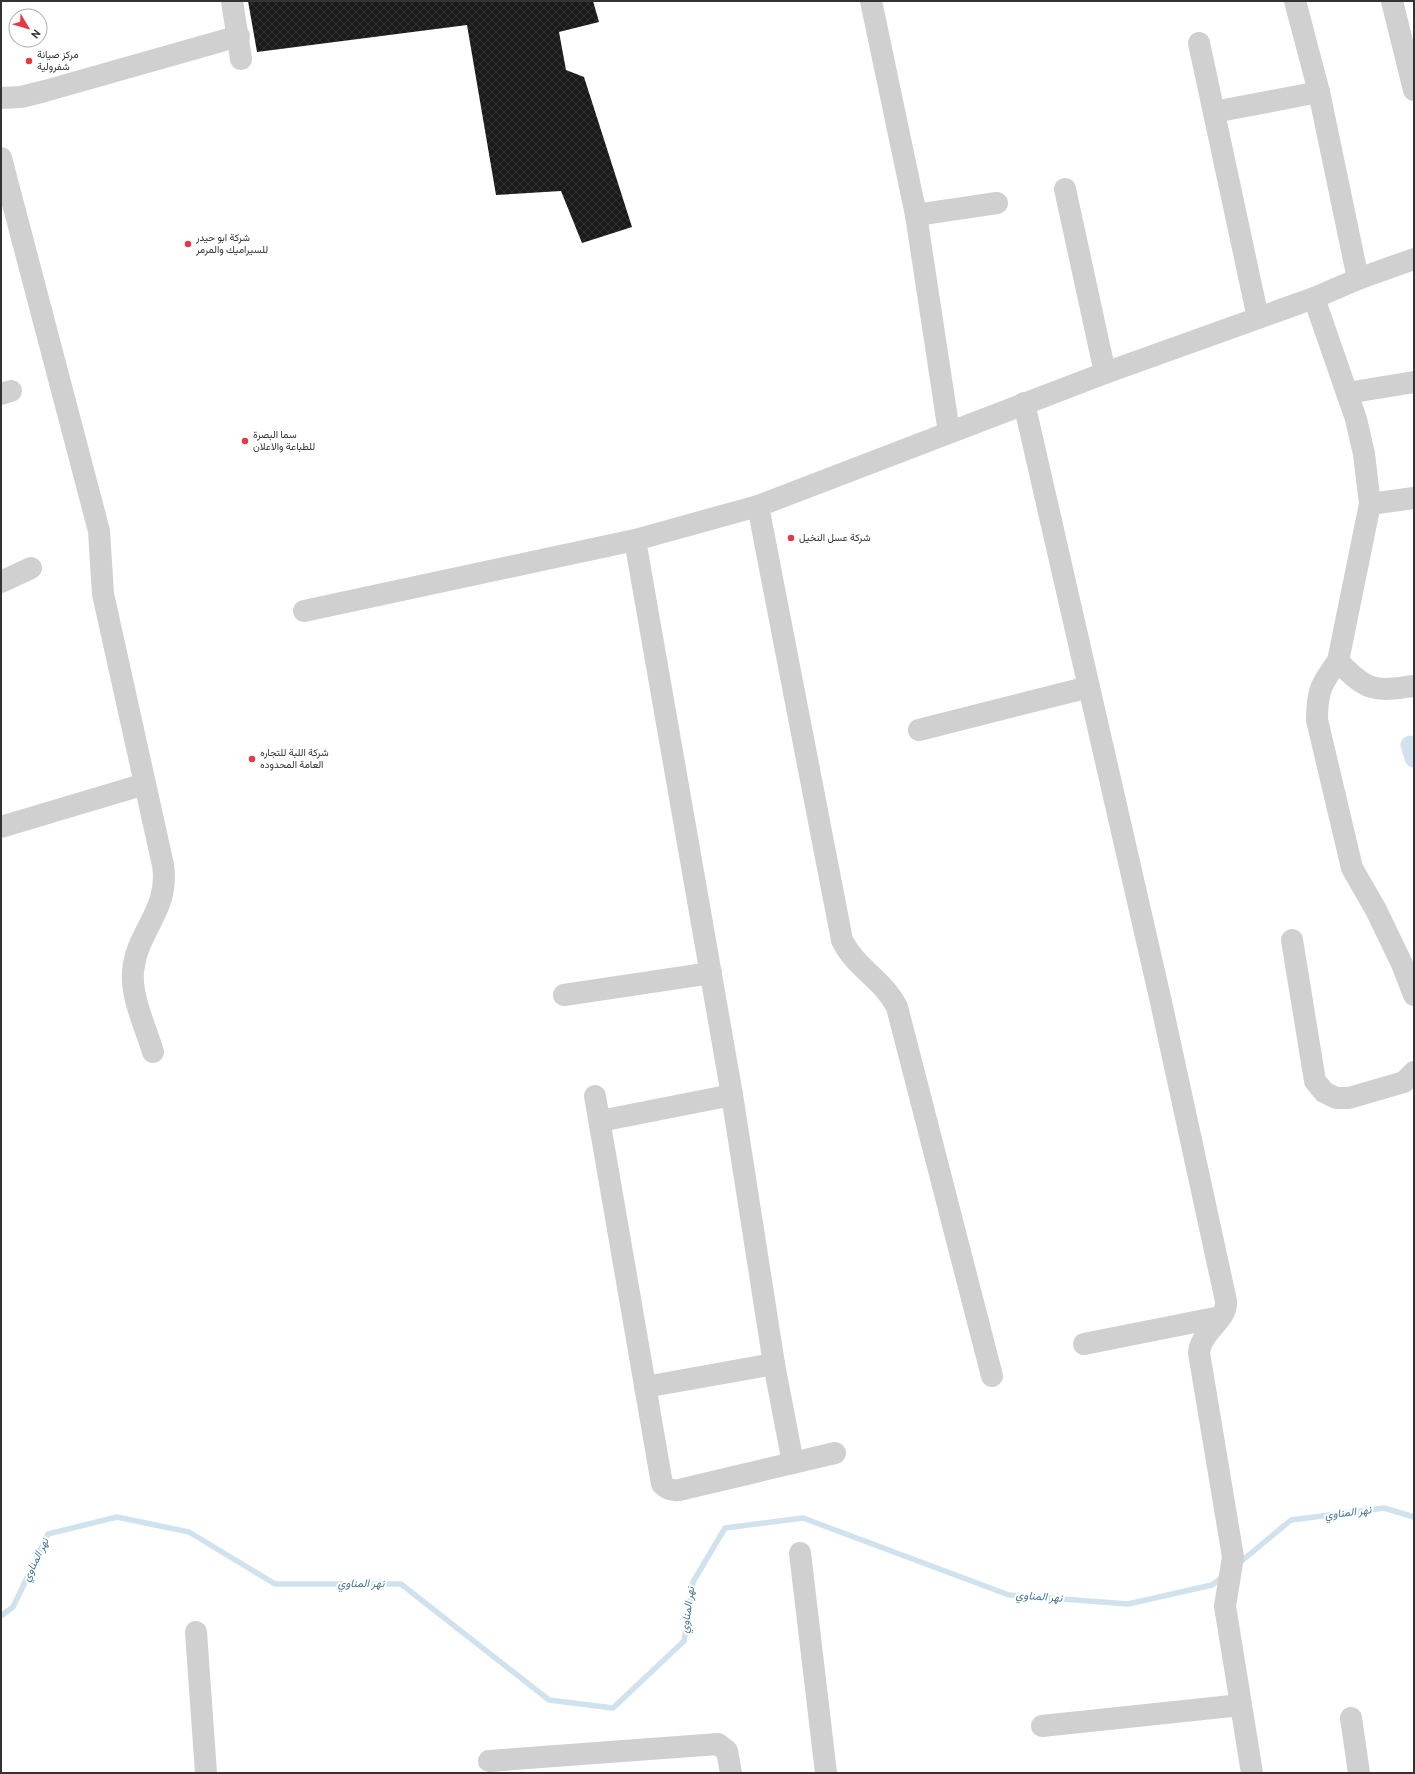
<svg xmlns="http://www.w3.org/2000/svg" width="1415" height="1774" font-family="Overpass,Vazirmatn,sans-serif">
	<defs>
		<pattern id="building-cross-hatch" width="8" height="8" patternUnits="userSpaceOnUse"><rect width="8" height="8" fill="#1a1a1a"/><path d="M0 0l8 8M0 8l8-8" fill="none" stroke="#333"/></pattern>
	</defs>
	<rect width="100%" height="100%" fill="#fff"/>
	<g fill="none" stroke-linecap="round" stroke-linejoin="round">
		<!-- stream -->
		<g stroke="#cfe2ee" stroke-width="5.5">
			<polyline points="1238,1564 1291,1520 1384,1508 1414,1517"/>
			<polyline points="1,1616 13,1607 48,1534 117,1517 189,1532 275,1584 401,1584 549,1700 613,1708 684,1641 693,1582 725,1528 803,1518 1009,1595 1128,1604 1212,1585 1224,1576"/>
		</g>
		<!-- canal -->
		<polyline stroke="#cfe2ee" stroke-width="19" points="1410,745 1414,758"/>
	</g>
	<!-- building -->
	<polygon fill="url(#building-cross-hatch)" points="248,1 593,1 599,22 559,32 566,70 584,77 632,227 582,243 561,191 496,195 467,25 257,52"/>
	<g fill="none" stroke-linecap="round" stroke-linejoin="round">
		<!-- minor -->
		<g stroke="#d0d0d0" stroke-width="22">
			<polyline points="232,1 241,59"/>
			<polyline points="871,1 916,215 949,432"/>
			<polyline points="1295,1 1319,92 1358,279"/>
			<polyline points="1392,1 1414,90"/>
			<polyline points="1199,43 1258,318"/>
			<polyline points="1,98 21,97 45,91 239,36"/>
			<polyline points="1214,112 1319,92"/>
			<path d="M1,158L99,531L103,594L163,865C170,911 136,931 133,972C131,998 146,1028 153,1052"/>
			<polyline points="1065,189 1105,373"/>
			<polyline points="916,215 997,203"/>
			<path d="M1314,298L1356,419L1364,454L1370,504L1338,661C1366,691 1374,692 1414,686"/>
			<polyline points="1347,393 1414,382"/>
			<polyline points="1,394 11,391"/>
			<path d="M1024,403L1161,1002L1226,1301C1228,1320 1200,1332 1199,1353L1233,1557L1225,1606L1252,1773"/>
			<polyline points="1370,504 1414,498"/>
			<path d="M758,506L842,940C855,968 883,979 897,1007L992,1376"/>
			<polyline points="635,540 732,1095 774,1364 793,1463"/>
			<polyline points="1,582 31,568"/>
			<polyline points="304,611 635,540 758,506 1105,373 1314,298 1358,279 1414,259"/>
			<path d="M1338,661C1321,684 1317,691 1317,720L1352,868L1376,910L1402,964L1414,995"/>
			<polyline points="919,730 1089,687"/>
			<polyline points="1,827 145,784"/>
			<polyline points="1292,940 1315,1081 1324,1092 1336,1098 1349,1098 1404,1082 1414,1072"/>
			<polyline points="564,995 711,973"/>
			<path d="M595,1096L662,1484C667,1489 671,1491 679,1490L835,1453"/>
			<polyline points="600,1121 732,1095"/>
			<polyline points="1084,1344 1220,1317"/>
			<polyline points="645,1387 774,1364"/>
			<polyline points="800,1553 826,1773"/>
			<polyline points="196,1632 206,1773"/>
			<polyline points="1351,1718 1359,1773"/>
			<polyline points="1042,1726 1241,1705"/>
			<polyline points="489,1761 718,1744 727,1751 731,1773"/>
		</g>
	</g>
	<!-- markers -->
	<g fill="#e63946" stroke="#fff" stroke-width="1.5">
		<circle cx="29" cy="61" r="4"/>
		<circle cx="188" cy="244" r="4"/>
		<circle cx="245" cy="441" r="4"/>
		<circle cx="791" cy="538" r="4"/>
		<circle cx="252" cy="759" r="4"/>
	</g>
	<g text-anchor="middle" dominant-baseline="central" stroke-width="4" stroke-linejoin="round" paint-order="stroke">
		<!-- poi labels -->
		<g font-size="10" fill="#333" stroke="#fff" text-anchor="start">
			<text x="37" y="55">مركز صيانة<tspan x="37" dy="12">شفرولية</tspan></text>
			<text x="196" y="238">شركة ابو حيدر<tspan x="196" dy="12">للسيراميك والمرمر</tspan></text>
			<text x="253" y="435">سما البصرة<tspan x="253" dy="12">للطباعة والاعلان</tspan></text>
			<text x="799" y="538">شركة عسل النخيل</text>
			<text x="260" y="753">شركة اللبة للتجاره<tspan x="260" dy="12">العامة المحدوده</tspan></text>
		</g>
		<!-- water labels -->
		<g font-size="11" font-style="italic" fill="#3f7597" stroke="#fff">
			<text transform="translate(1348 1513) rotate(-7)">نهر المناوي</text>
			<text transform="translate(36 1560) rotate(-64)">نهر المناوي</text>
			<text x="361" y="1584">نهر المناوي</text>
			<text transform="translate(1039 1597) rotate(4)">نهر المناوي</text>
			<text transform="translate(688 1610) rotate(-82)">نهر المناوي</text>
		</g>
	</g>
	<!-- border -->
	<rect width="1415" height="1774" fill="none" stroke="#333333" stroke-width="4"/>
	<!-- north arrow -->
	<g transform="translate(28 28) rotate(128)"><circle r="19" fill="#ffffff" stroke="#adadad"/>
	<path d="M0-3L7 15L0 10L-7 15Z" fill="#e63946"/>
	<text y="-6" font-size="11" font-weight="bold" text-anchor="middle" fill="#333333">N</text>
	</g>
</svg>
